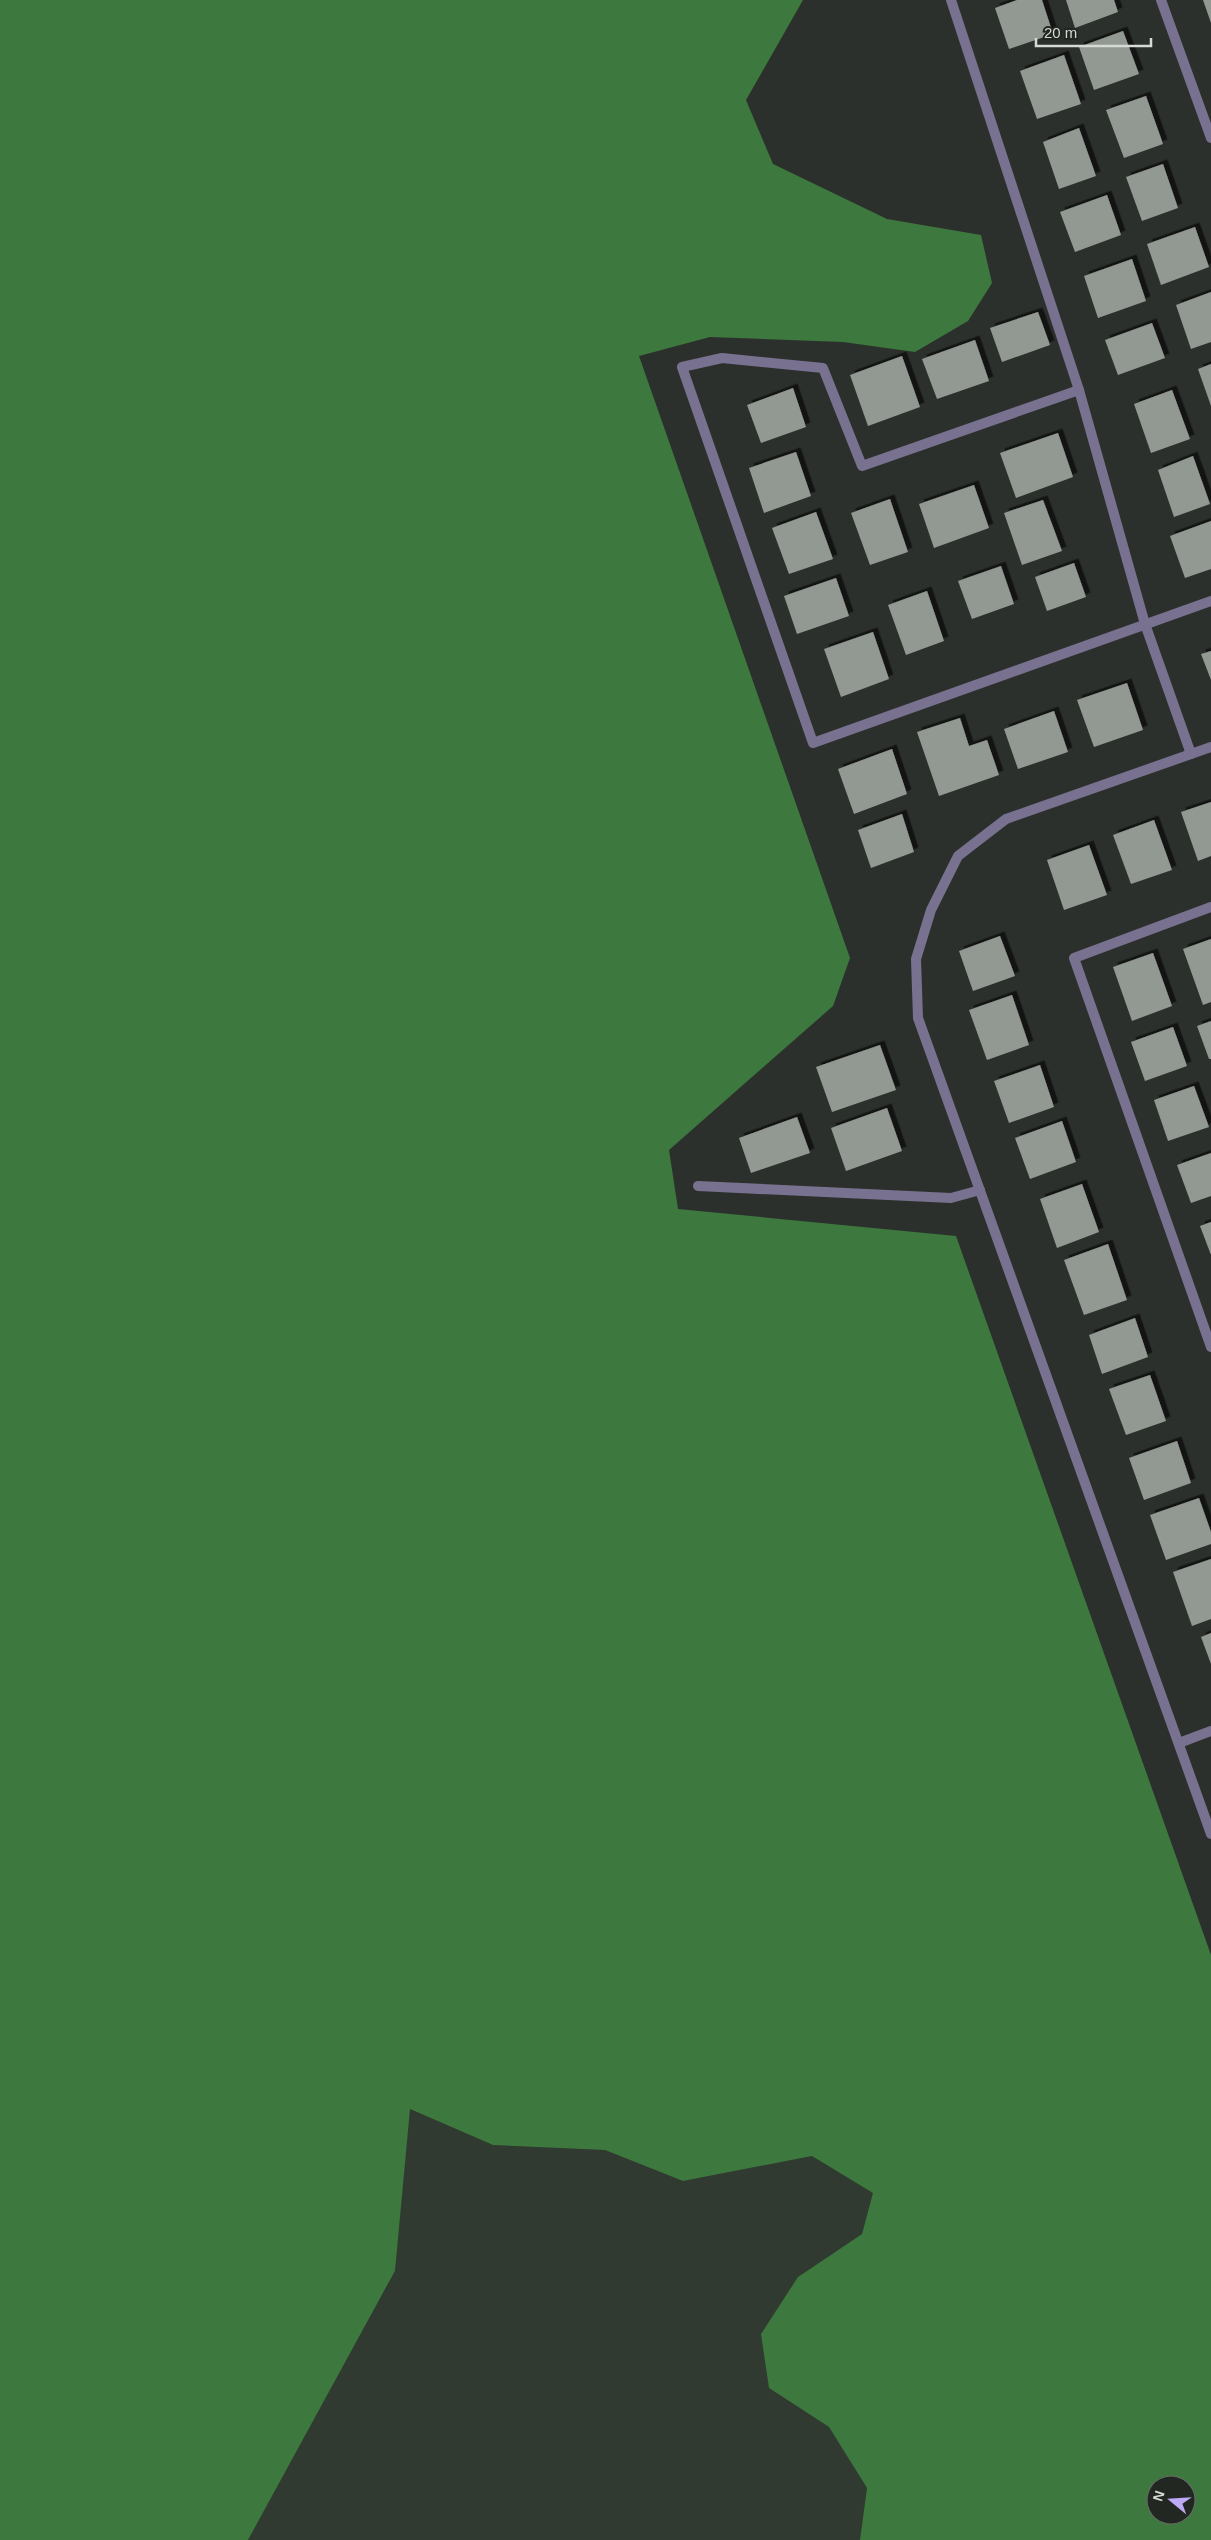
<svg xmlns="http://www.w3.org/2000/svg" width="1211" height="2540" font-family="Arial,sans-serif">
	<defs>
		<filter id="shadow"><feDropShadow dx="4.5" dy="-4.5" stdDeviation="0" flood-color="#0009"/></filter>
	</defs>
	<rect width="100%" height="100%" fill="#2c302c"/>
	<!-- built -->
	<polygon fill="#313a31" points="409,2109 493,2145 605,2150 683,2181 812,2156 874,2193 862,2234 798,2277 769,2388 829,2427 867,2488 860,2540 248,2540 395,2272"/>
	<!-- forest -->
	<path fill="#3d783e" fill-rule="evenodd" d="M0,0H803L746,100L773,164L887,219L981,235L992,283L968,321L915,352L843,342L710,337L639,356L850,958L833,1006L669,1150L678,1209L956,1236L1211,1955V2540H860L867,2488L829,2427L769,2388L761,2334L798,2277L862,2234L873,2193L812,2156L683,2181L605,2150L493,2145L410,2109L395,2271L248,2540H0ZM1156,2485H1186V2515H1156Z"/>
	<!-- building -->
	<g fill="#929892" filter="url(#shadow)">
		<polygon points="1017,0 1042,0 1053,34 1009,49 995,8"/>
		<polygon points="1066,0 1114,0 1118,12 1075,28"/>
		<polygon points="1203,0 1211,0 1211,23"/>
		<polygon points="1123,31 1139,74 1094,90 1079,47"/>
		<polygon points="1064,55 1081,104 1037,119 1020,71"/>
		<polygon points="1146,96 1163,144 1124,158 1106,110"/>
		<polygon points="1079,128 1096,176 1059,189 1043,142"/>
		<polygon points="1163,164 1178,208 1142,221 1126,177"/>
		<polygon points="1107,195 1121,235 1075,252 1060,212"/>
		<polygon points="1195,227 1209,267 1161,285 1147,244"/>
		<polygon points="1132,259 1146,301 1098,318 1084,276"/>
		<polygon points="1211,292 1211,342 1191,349 1176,305"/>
		<polygon points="1038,312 1050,345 1002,362 990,328"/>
		<polygon points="1152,323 1165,358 1118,375 1105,340"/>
		<polygon points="975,340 989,381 937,399 922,359"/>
		<polygon points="902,356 920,407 868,426 850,375"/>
		<polygon points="1211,364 1211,406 1198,369"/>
		<polygon points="793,388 806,427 761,443 747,405"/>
		<polygon points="1172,390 1190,439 1151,453 1134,404"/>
		<polygon points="1058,433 1073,477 1016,498 1000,453"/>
		<polygon points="796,452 811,496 764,513 749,468"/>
		<polygon points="1193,456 1210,504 1174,517 1158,470"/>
		<polygon points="974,485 989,528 934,548 919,504"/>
		<polygon points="890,499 908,552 870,565 851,513"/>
		<polygon points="1043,500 1062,551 1022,565 1004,513"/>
		<polygon points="816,512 833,559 789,574 772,528"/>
		<polygon points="1211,521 1211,569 1185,578 1170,536"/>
		<polygon points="1074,563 1086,597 1047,611 1035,577"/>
		<polygon points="1001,566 1014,604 972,619 958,581"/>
		<polygon points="836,578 849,616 797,634 784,596"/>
		<polygon points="927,591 944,641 906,655 888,605"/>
		<polygon points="873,632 889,679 841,697 824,649"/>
		<polygon points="1211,651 1211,680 1201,654"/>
		<polygon points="1127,683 1143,730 1094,747 1077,700"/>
		<polygon points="1054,711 1068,752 1018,769 1004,729"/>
		<polygon points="960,718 969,746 987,740 999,775 939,796 917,732"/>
		<polygon points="892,749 907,794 854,814 838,769"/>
		<polygon points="1211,802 1211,856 1198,861 1181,812"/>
		<polygon points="902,814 914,852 871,868 858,830"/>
		<polygon points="1154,820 1172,870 1131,884 1113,835"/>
		<polygon points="1089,845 1107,895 1064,910 1047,860"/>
		<polygon points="1000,936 1015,976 973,991 959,951"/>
		<polygon points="1211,939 1211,1002 1203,1005 1183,949"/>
		<polygon points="1153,953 1172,1006 1132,1021 1113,967"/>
		<polygon points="1012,995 1029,1045 987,1060 969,1010"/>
		<polygon points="1211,1021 1211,1059 1209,1059 1197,1026"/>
		<polygon points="1173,1027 1187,1066 1145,1081 1131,1042"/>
		<polygon points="880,1045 896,1090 832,1112 816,1067"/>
		<polygon points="1040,1065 1054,1107 1009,1123 994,1081"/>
		<polygon points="1194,1086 1209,1127 1168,1141 1154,1100"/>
		<polygon points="887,1108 902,1151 846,1171 831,1128"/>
		<polygon points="797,1117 810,1153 751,1173 739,1138"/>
		<polygon points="1062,1121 1076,1162 1030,1179 1015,1138"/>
		<polygon points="1211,1153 1211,1196 1191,1203 1177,1165"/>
		<polygon points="1082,1184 1099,1232 1057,1248 1040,1199"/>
		<polygon points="1211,1222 1211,1255 1200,1226"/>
		<polygon points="1108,1244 1127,1300 1084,1315 1064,1260"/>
		<polygon points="1135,1318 1148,1357 1102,1374 1089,1335"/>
		<polygon points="1150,1375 1166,1421 1126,1435 1109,1389"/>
		<polygon points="1177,1441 1191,1483 1144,1500 1129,1458"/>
		<polygon points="1199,1498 1211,1532 1211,1544 1166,1560 1150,1515"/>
		<polygon points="1211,1559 1211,1619 1192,1626 1173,1572"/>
		<polygon points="1211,1633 1211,1664 1201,1637"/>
	</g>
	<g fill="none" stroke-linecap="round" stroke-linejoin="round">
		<!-- minor -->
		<g stroke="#797190" stroke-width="10">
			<polyline points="951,0 1079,390 1145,624 1191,754"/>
			<polyline points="1161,0 1211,138"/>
			<polyline points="1079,390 862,466 823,368 722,358 682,367 813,743 1211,601"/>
			<polyline points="1211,907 1074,958 1211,1347"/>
			<polyline points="698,1186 951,1198 980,1190"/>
			<polyline points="1179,1743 1211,1731"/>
		</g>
		<!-- tertiary -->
		<polyline stroke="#797190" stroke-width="10" points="1211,747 1006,819 958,856 931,910 916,959 918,1018 1211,1834"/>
	</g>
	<!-- north arrow -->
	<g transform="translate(1171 2500) rotate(288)"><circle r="24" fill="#222722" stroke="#6a6e6a"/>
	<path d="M0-4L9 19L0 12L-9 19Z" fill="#bda9f5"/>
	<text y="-8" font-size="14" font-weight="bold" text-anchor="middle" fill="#d6d9d6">N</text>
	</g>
	<!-- scale -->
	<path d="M1036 38v8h115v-8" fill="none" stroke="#d6d9d6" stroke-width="2.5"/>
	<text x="1044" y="38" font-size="15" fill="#d6d9d6" stroke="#222722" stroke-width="4" paint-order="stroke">20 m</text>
</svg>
